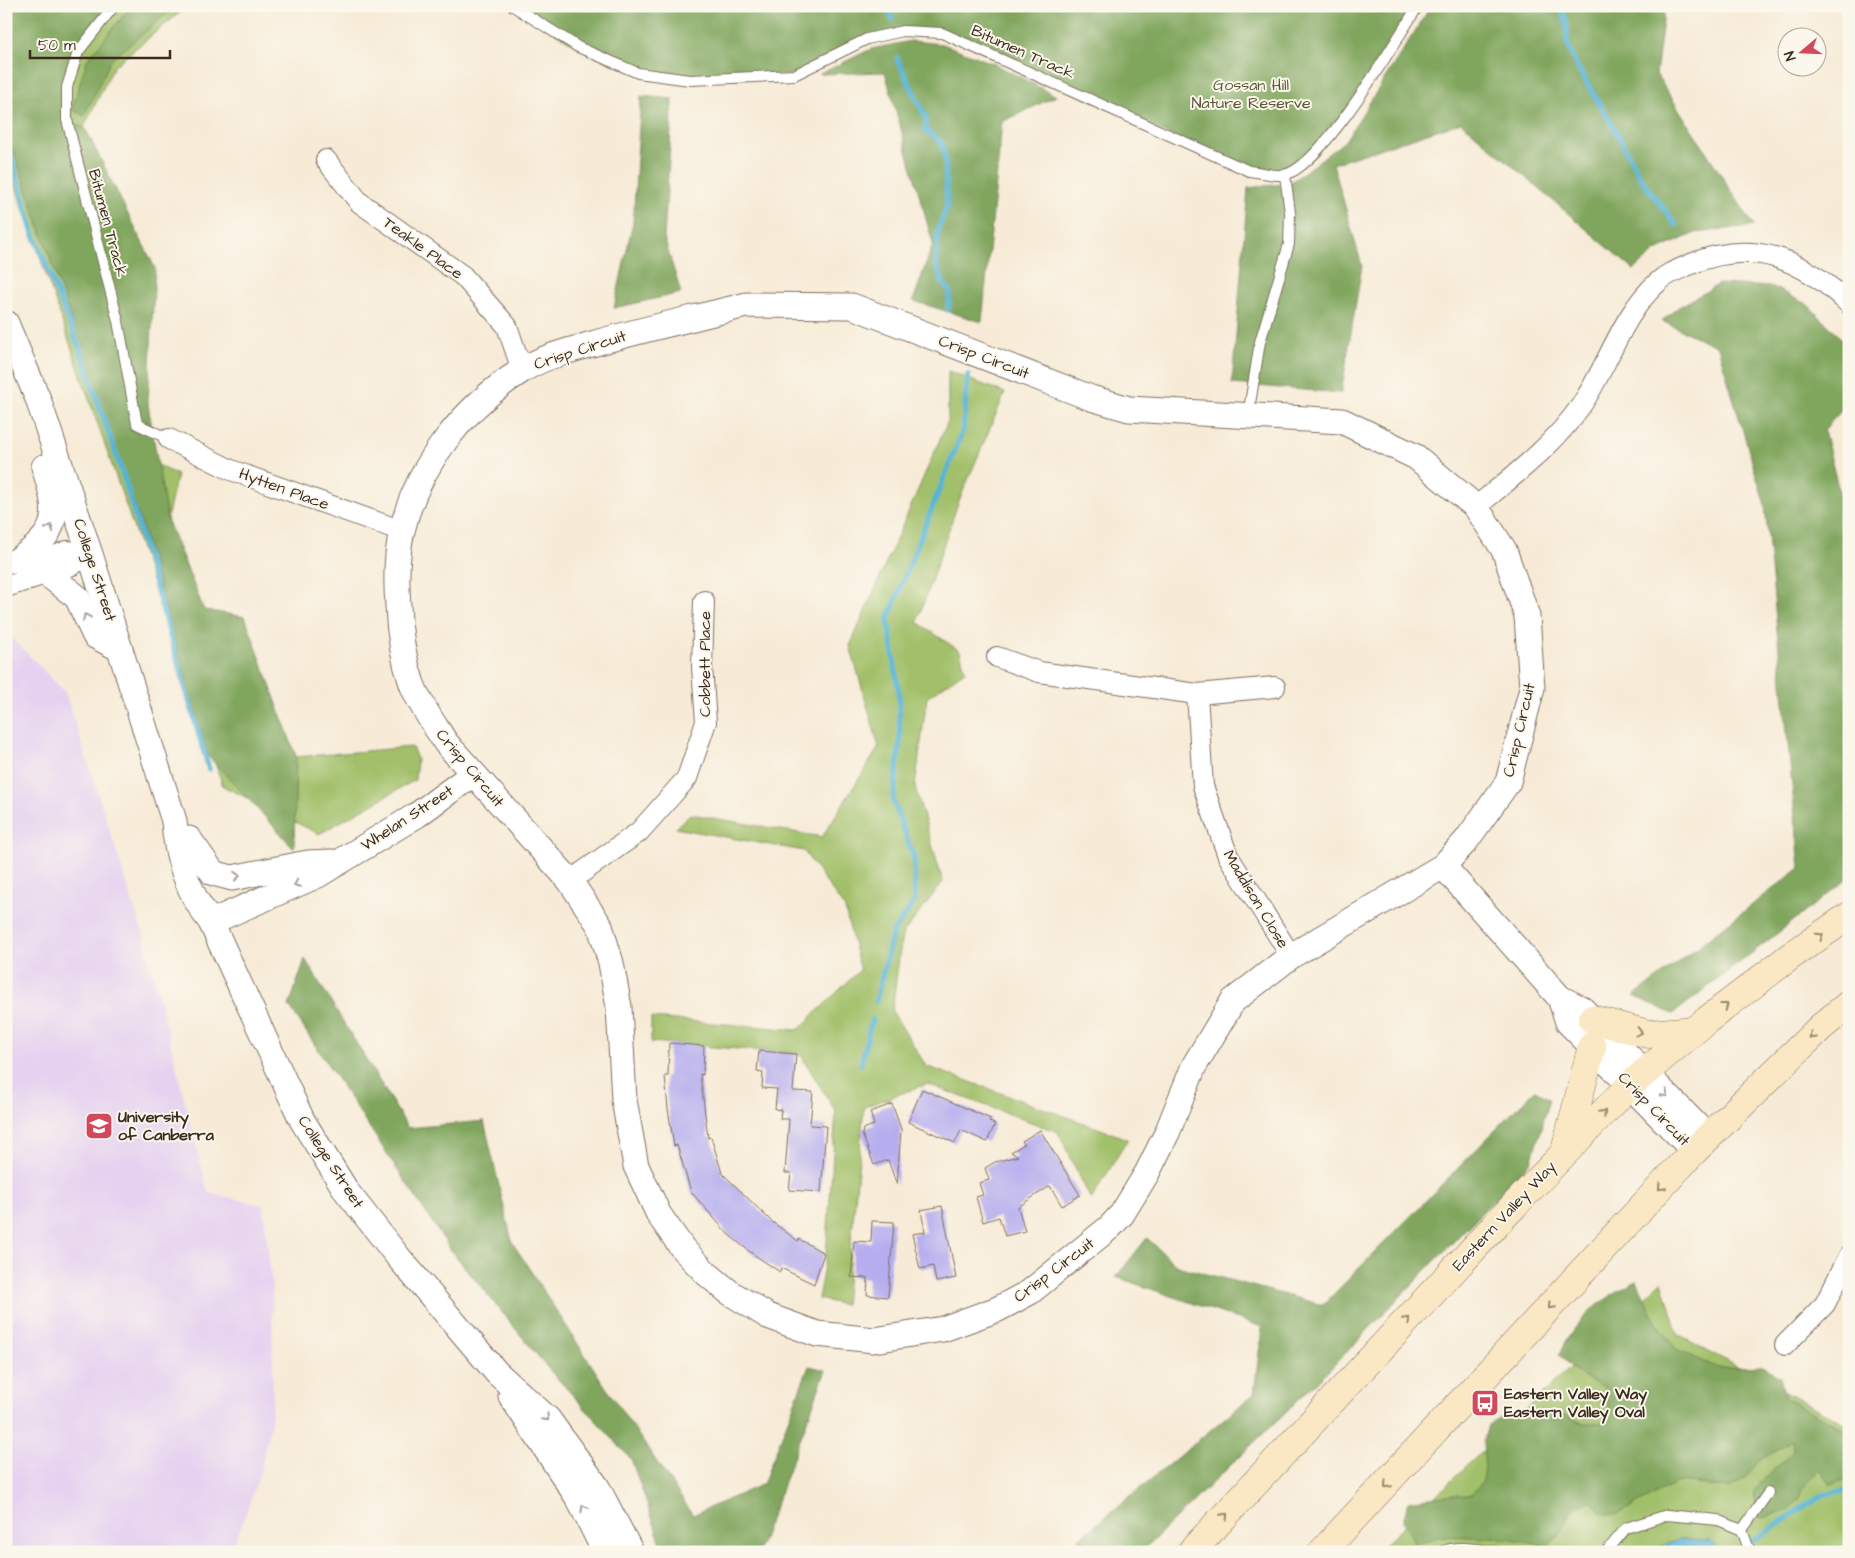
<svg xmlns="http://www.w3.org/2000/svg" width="1855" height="1558" font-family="'Architects Daughter',sans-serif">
	<rect width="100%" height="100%" fill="#fbf7ec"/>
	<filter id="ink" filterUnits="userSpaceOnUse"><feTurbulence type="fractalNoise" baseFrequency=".02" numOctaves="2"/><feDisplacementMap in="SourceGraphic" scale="10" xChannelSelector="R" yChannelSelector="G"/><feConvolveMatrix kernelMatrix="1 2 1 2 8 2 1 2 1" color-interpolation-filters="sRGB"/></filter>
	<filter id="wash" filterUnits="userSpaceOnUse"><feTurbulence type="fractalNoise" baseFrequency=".0096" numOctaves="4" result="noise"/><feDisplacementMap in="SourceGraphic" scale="20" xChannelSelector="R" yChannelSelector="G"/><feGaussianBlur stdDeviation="1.12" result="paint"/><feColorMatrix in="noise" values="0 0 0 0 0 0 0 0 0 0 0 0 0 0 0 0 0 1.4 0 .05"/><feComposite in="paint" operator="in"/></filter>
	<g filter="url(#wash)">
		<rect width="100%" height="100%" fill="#f7ebd7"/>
		<!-- built -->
		<polygon fill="#e6d2f0" points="6,629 8,634 65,692 143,934 208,1193 263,1205 272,1286 273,1395 271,1421 260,1472 242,1524 229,1552 6,1552"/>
		<!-- green -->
		<g fill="#a1c069" stroke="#6e7544">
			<polygon points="6,6 188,6 114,66 83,129 142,457 177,475 167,519 203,610 245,617 296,757 412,747 417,759 415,780 319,834 223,786 6,159"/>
			<polygon points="948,371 1005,393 958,503 917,622 960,651 965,671 927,697 915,787 943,882 902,935 892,1011 926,1066 1128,1139 1091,1200 1058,1132 927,1084 864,1107 845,1305 818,1299 826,1255 836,1112 800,1054 651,1042 651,1018 798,1030 860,970 845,909 804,851 675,828 690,814 822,837 879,747 850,646 948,421"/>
			<polygon points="1662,1281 1678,1335 1849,1426 1849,1552 1376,1552"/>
		</g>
		<!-- forest -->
		<g fill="#80a65d" stroke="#5e683e">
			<polygon points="6,6 114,6 78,53 67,87 67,120 85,128 155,268 148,404 167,519 204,610 245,617 296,756 294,848 208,756 141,523 6,129"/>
			<polygon points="131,6 176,6 111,60 84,116 72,109 87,60"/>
			<polygon points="513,6 1418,6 1315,156 1285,175 1249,171 942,33 903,31 867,39 794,75 690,80 638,73 578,47"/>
			<polygon points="1431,6 1665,6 1656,74 1754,226 1695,233 1656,251 1634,270 1461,122 1333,164 1362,266 1341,393 1232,384 1248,188 1290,183 1345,141"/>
			<polygon points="911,41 943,44 995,64 1056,96 1002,122 982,322 913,301 933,244 885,72 820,74 871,49"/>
			<polygon points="641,96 673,99 664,238 681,293 614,308 633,222"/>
			<polygon points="1719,284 1773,287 1808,305 1849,346 1849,402 1824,430 1849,532 1849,878 1673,1014 1634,996 1800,868 1765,505 1718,347 1662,321 1677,308"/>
			<polygon points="305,959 408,1128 484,1121 512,1242 605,1386 693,1515 763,1484 809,1366 826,1370 758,1552 664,1552 631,1459 546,1366 450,1249 289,1006"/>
			<polygon points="1535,1090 1550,1099 1531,1162 1330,1369 1141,1552 1063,1552 1254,1394 1262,1327 1116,1277 1147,1238 1177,1266 1323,1305"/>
			<path d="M1637,1281L1656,1321L1676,1349L1718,1368L1761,1366L1780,1377L1785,1398L1849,1432V1479L1830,1484L1820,1470L1802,1489L1799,1499L1787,1511L1762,1517L1758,1515L1753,1490L1793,1451L1792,1440L1756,1463L1746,1478L1729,1488L1679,1482L1667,1487L1618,1514H1602L1591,1500L1573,1509L1558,1537L1546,1546L1512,1539L1443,1536L1415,1543L1403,1521L1408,1501L1451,1495H1471L1483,1481L1485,1469L1483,1443L1488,1425L1508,1413L1539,1412L1565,1415L1584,1424L1604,1423L1609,1409L1604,1387L1579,1375L1559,1355C1574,1320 1603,1298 1637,1281Z"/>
		</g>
		<!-- water -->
		<polygon fill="#56b4d4" stroke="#486f79" points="1682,1539 1711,1540 1722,1552 1644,1552"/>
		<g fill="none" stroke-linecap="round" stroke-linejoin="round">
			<!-- stream -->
			<g stroke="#56b4d4" stroke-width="5.5">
				<polyline points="888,6 892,19"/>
				<polyline points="1560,6 1566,20 1567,43 1576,65 1617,133 1641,179 1676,225"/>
				<polyline points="897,58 926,118 925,130 941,142 945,158 947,207 938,229 936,264 943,283 950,291 948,310"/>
				<polyline points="6,137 32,230 80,349 126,484 209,769"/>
				<polyline points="876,1001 893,932 915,901 914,858 893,801 900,743 899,694 888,619 963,430 968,375"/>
				<polyline points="861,1064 872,1019"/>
				<polyline points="1736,1552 1823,1494 1849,1491"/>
			</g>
		</g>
		<g id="blocks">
			<!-- building -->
			<g fill="#b6adee">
				<polygon points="669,1043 704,1046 703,1075 700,1074 708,1138 711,1137 722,1173 771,1221 798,1241 799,1239 824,1253 814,1284 781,1268 780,1272 750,1252 728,1234 691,1192 677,1145 674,1146 668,1109 665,1076 668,1076"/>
				<polygon points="759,1051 796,1054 793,1091 813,1092 810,1125 826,1126 821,1192 789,1190 791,1173 785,1173 789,1119 780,1119 781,1110 775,1109 777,1089 762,1088 763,1072 757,1071"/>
				<polygon points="922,1089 991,1119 989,1122 995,1124 987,1142 961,1130 955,1143 908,1122"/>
				<polygon points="892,1104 901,1129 897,1185 888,1160 874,1165 862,1134 863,1129 874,1125 870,1112"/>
				<polygon points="1040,1130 1080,1195 1062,1206 1050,1186 1018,1207 1025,1231 1005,1236 999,1217 983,1222 976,1197 983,1195 979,1183 989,1180 985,1168 995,1162 1018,1156 1011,1152 1024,1144 1022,1141"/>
				<polygon points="942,1206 956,1278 936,1282 933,1266 920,1269 912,1234 925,1232 921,1210"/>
				<polygon points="872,1221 894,1222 888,1297 867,1295 868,1278 851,1277 854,1241 871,1242"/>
			</g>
		</g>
	</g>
	<g filter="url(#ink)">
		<use href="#blocks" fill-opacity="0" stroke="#7d6e5f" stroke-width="1"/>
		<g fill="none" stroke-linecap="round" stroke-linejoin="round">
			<defs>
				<g id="service">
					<polyline points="114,6 78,52 67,87 67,120 118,321 137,424 169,439"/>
					<path d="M513,6L578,47L638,73L690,80L794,75L867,39L903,31L942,33L1249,171C1260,172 1273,176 1283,175C1320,170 1396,40 1418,6"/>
					<polyline points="1248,416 1260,342 1289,244 1290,213 1285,175"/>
					<polyline points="1742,1530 1768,1493"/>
					<path d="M1441,1552C1457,1544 1480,1550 1497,1552"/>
					<polyline points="1606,1552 1626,1528 1667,1515 1718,1520 1742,1530 1750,1552"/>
				</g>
				<g id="minor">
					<polyline points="326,160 359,202 463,276 507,326 522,370"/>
					<polyline points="169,439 231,470 402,531"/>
					<path d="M1476,507C1513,476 1552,447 1580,407C1608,367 1621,315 1658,282C1667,273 1680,269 1691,264C1753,238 1803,259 1849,304"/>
					<polyline points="23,564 29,567 67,551 90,554"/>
					<polyline points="6,587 72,565 90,554"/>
					<polyline points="997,657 1039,672 1197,694 1275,687"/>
					<polyline points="1197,694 1203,786 1228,856 1291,956"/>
					<polyline points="570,881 639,832 687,778 706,722 702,667 704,601"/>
					<polyline points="1785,1345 1825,1304 1849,1256"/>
				</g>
				<g id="tertiary">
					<path d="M746,305L852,306L1091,398L1129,409L1342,421L1416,457L1476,507L1504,550L1527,616L1532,688L1508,782L1466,841L1443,866L1291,956L1233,1001L1194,1066L1167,1133L1147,1173L1122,1214L1110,1227L1030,1292L998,1309L943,1329L874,1340L817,1334L768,1316L729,1292L706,1273L683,1249L659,1215L636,1166L624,1100L619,1007L611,963L600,926L570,881L446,743C434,724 420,705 412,684C403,658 399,633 398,606C396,581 396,555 402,531C417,465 465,406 521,371C542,357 568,351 592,344C643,329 695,318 746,305Z"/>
					<path d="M6,323L38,399L90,554L174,821C176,856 188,894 211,922L302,1120L347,1192L399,1258L497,1373L548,1419L597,1487L631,1552"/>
					<path d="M16,561C61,533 59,513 44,467"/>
					<polyline points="47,574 77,597 95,636 120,649"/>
					<polyline points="189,839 213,873 232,878 308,863 332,862"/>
					<polyline points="1443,866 1560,998 1582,1009 1708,1137"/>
					<polyline points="211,922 318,875 417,815 473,774"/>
					<polyline points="1560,998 1568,1022 1694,1151"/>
					<polyline points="511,1396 578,1498 605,1552"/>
				</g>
				<g id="secondary">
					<polyline points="1592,1019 1648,1034 1695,1030"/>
					<polyline points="1565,1151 1592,1046"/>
					<polyline points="1191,1552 1504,1216 1630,1085 1707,1020 1792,955 1849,916"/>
					<polyline points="1322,1552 1694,1151 1820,1028 1849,1004"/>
				</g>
			</defs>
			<!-- service casing -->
			<use href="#service" stroke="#7d6e5f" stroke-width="12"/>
			<!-- minor casing -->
			<use href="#minor" stroke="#7d6e5f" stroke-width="22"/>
			<!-- tertiary casing -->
			<use href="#tertiary" stroke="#7d6e5f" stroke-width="27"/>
			<!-- secondary casing -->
			<use href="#secondary" stroke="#7d6e5f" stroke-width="29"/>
			<!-- service -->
			<use href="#service" stroke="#fff" stroke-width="10"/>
			<!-- minor -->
			<use href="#minor" stroke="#fff" stroke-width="20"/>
			<!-- tertiary -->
			<use href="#tertiary" stroke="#fff" stroke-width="25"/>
			<!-- secondary -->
			<use href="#secondary" stroke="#fae7c3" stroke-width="28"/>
		</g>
		<!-- one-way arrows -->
		<defs><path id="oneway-chevron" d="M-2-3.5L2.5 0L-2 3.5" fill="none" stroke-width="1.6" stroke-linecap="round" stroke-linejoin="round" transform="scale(1.25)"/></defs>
		<g stroke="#a79f9a">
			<use href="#oneway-chevron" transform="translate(50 528) rotate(-67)"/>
			<use href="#oneway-chevron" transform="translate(86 617) rotate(-115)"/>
			<use href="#oneway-chevron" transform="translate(237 876) rotate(-5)"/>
			<use href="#oneway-chevron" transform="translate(297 884) rotate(157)"/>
			<use href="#oneway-chevron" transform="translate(1665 1094) rotate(45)"/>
			<use href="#oneway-chevron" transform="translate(546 1418) rotate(47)"/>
			<use href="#oneway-chevron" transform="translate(584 1508) rotate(-119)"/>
		</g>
		<g stroke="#9a8870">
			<use href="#oneway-chevron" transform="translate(1820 936) rotate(-35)"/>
			<use href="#oneway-chevron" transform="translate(1725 1006) rotate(-37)"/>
			<use href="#oneway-chevron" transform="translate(1639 1032) rotate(15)"/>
			<use href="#oneway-chevron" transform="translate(1812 1036) rotate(136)"/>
			<use href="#oneway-chevron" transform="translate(1603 1113) rotate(-45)"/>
			<use href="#oneway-chevron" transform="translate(1661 1187) rotate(133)"/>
			<use href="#oneway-chevron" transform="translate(1551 1306) rotate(133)"/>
			<use href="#oneway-chevron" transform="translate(1407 1320) rotate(-47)"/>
			<use href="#oneway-chevron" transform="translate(1387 1485) rotate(133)"/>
			<use href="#oneway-chevron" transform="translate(1225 1516) rotate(-47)"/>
		</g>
	</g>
	<!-- icons -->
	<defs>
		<symbol id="university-square" viewBox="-11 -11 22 22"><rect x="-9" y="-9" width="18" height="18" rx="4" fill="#d1495b" stroke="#fbf7ec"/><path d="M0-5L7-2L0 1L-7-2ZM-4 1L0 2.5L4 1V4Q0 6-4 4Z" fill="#fff"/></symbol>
		<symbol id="bus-square" viewBox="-11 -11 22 22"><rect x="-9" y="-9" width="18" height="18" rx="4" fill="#d1495b" stroke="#fbf7ec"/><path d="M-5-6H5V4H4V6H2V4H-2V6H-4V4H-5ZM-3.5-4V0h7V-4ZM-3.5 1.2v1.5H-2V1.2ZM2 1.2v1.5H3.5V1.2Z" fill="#fff"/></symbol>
	</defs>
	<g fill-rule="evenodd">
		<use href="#university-square" x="83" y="1110" width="32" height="32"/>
		<use href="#bus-square" x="1469" y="1387" width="32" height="32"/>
	</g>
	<g text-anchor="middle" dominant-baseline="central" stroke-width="4" stroke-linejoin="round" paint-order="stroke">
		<!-- street labels -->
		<g font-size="16" fill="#3b2a1e" stroke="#fbf7ec">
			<text transform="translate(1023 52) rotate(24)">Bitumen Track</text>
			<text transform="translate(108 223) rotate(75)">Bitumen Track</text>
			<text transform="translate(423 248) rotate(36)">Teakle Place</text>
			<text transform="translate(580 350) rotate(-18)">Crisp Circuit</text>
			<text transform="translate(984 357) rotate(21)">Crisp Circuit</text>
			<text transform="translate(284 489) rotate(20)">Hytten Place</text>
			<text transform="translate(95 570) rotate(72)">College Street</text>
			<text transform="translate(705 664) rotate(-90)">Cobbett Place</text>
			<text transform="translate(1519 730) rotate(-77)">Crisp Circuit</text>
			<text transform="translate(470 768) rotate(50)">Crisp Circuit</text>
			<text transform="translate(407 818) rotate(-33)">Whelan Street</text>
			<text transform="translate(1256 899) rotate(59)">Maddison Close</text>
			<text transform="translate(1654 1109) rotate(46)">Crisp Circuit</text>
			<text transform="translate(331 1162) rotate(57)">College Street</text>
			<text transform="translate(1504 1216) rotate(-47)">Eastern Valley Way</text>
			<text transform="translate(1054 1270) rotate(-37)">Crisp Circuit</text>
		</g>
		<!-- park labels -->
		<g font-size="16" fill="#5a5734" stroke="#fbf7ec">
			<text x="1251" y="85">Gossan Hill<tspan x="1251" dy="18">Nature Reserve</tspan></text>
		</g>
		<!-- poi labels -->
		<g font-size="16" font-weight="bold" fill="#3b2a1e" stroke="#fbf7ec" text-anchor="start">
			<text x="118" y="1117">University<tspan x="118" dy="18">of Canberra</tspan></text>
			<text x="1504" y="1394">Eastern Valley Way<tspan x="1504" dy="18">Eastern Valley Oval</tspan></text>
		</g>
	</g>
	<!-- margin -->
	<rect width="1855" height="1558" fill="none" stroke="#fbf7ec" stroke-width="25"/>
	<!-- north arrow -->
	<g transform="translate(1802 52) rotate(251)"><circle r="24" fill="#fbf7ec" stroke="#aea59a"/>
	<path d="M0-4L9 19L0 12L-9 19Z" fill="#d1495b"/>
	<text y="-8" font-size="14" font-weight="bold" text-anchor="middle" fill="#3b2a1e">N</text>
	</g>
	<!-- scale -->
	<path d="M30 50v8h140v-8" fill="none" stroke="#3b2a1e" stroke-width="2.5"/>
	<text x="38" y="50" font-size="15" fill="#3b2a1e" stroke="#fbf7ec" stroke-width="4" paint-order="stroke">50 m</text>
</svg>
